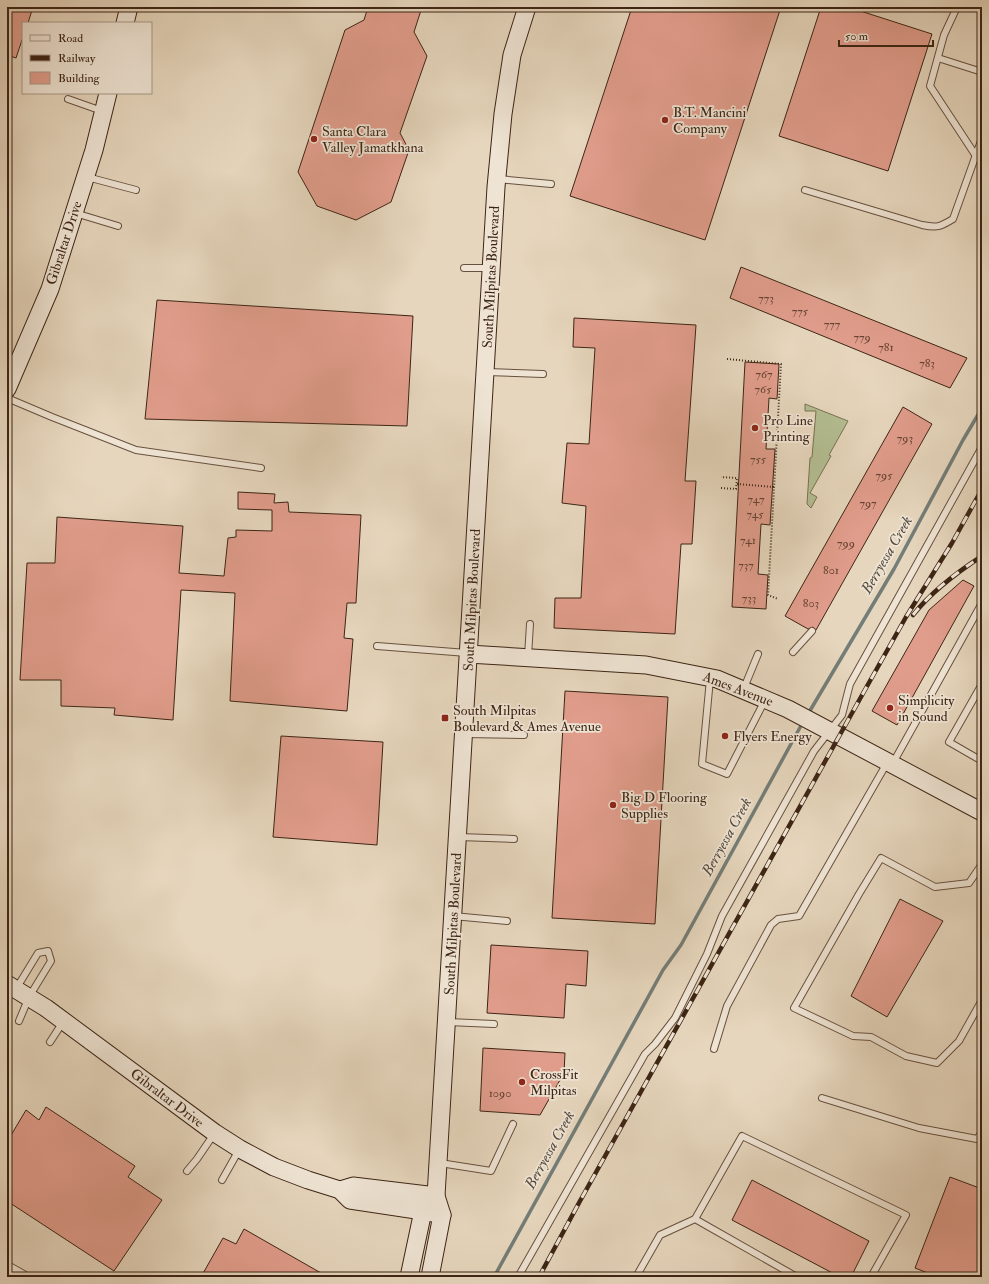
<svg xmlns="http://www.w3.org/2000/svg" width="989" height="1284" font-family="'IM FELL Double Pica',serif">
	<rect width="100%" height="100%" fill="#e6d6bd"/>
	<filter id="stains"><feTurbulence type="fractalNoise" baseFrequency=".005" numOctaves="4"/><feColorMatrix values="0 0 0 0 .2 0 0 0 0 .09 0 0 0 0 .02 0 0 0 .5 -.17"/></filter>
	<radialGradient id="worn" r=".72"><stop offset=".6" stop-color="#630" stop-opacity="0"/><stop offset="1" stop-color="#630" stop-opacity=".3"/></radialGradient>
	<!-- green -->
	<polygon fill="#b3be92" stroke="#787254" points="805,404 848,421 829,455 831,456 810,493 817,497 811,508 807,504 810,458 812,457 816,411 805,411"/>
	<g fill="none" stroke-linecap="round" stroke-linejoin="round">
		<!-- stream -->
		<g stroke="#747d77" stroke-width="3.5">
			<polyline points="808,714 894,569 963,440 982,408"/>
			<polyline points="494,1277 663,970 681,945 803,722"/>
		</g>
	</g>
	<!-- building -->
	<g fill="#e19d8c" stroke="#3d2515">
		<polygon points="7,7 33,7 28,23 23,23 23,37 16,58 7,55"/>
		<polygon points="368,7 422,7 414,32 427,56 400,133 409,150 391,202 356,220 317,206 298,172 345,30 364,20"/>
		<polygon points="632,7 781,7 705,240 570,196"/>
		<polygon points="821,7 848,7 932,34 888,171 779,136"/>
		<polygon points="741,267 967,358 950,388 730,298"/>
		<polygon points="157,300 413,316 407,426 145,419"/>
		<polygon points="574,318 696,325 685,481 696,481 692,544 681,544 675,634 554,628 555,598 581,598 586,506 562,503 567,443 589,444 595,348 573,347"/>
		<polygon points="745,362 779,364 777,399 769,398 766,449 775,449 770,525 761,524 758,574 768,575 766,609 732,607"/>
		<polygon points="903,407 932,424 816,630 813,627 808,629 785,616"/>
		<polygon points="238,492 275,494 274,503 288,502 289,512 361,515 356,603 347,603 344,638 353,639 347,711 230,701 235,593 181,590 173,720 114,715 115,708 61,706 61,680 20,680 27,563 55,563 57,517 183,526 179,573 224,576 228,538 236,537 236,530 272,531 272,510 238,509"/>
		<polygon points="963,580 974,586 897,725 872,711 929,610"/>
		<polygon points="565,691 668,697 655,924 552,918"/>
		<polygon points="281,736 383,742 377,845 273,837"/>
		<polygon points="900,899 943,921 887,1017 851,996"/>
		<polygon points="491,945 588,951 586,986 566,984 564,1018 487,1013"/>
		<polygon points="483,1048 565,1053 564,1073 540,1115 480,1111"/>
		<polygon points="46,1107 135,1166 128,1177 162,1200 114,1271 7,1201 7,1142 26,1110 39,1120"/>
		<polygon points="950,1177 982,1189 982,1277 938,1277 915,1268"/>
		<polygon points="752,1180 869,1241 851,1277 840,1277 732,1220"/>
		<polygon points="244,1229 328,1277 201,1277 223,1238 236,1244"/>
	</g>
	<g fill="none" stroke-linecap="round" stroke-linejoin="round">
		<defs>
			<g id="lane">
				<polyline points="957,7 944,35 930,86 976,156"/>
				<polyline points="938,58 982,72"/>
				<polyline points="68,99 102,111"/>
				<polyline points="87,177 136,190"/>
				<polyline points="498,179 551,184"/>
				<path d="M805,190L922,225C937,228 940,227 953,219L982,138"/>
				<polyline points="75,213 118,226"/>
				<polyline points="464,268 490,268"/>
				<polyline points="486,372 543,374"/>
				<polyline points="7,398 52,417 136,450 261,468"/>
				<polyline points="377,646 467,653"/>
				<polyline points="793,652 812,631"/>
				<polyline points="528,656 530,624"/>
				<polyline points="710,679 702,764 727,774 765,700"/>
				<polyline points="982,684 949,742 982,761"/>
				<polyline points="744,688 758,654"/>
				<polyline points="465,734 524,735"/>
				<polyline points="893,763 982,603"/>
				<polyline points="459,837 514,839"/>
				<polyline points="982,864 969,883 935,887 881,858 859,894 794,1008 853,1036 871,1037 906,1056 937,1063 959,1041 982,1000"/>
				<polyline points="453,916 507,921"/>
				<polyline points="16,989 38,953 48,951 51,961 29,997 19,1021"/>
				<polyline points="448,1022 494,1024"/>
				<polyline points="50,1042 63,1022"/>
				<polyline points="714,1049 727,1006 771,925 778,919 799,916 887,763"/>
				<polyline points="822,1098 919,1128 977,1139 982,1132"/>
				<polyline points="440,1163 491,1171 513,1124"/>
				<polyline points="187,1171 197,1159 214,1134"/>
				<polyline points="222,1180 239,1150"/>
				<polyline points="518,1277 645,1054 655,1044 675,1018 707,954 722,916 814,751 842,715 850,684 982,447"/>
				<polyline points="636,1277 660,1235 695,1219"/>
				<polyline points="797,1277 695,1219 742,1136 906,1215 871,1277"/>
			</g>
			<polyline id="street" points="7,1268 23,1277"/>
			<g id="secondary">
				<polyline points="125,23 129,7"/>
				<polyline points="7,389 50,289 94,150 108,93"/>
				<polyline points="468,654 646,665 717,679 788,709 982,812"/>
				<polyline points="7,984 46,1008 215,1133 240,1149 274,1167 308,1180 340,1190 350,1200 423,1211 442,1215"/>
				<polyline points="340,1190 353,1186 436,1196"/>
				<polyline points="409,1277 423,1211 430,1203"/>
				<polyline points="430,1277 442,1215 436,1196 496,187 503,114 512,55 527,7"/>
			</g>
		</defs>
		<!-- lane casing -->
		<use href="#lane" stroke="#67513f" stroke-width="8"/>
		<!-- street casing -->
		<use href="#street" stroke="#67513f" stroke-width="14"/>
		<!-- secondary casing -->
		<use href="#secondary" stroke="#3d2515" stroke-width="19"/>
		<!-- path -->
		<g stroke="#3d2515" stroke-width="2" stroke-dasharray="1 2" stroke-linecap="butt">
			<polyline points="727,359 781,364 768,595 778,599"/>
			<polyline points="737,484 774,487"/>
			<polyline points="721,488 736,489 737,478 721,477"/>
		</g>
		<!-- lane -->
		<use href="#lane" stroke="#efe4d4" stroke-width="6"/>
		<!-- street -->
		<use href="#street" stroke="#efe4d4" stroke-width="12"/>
		<!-- secondary -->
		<use href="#secondary" stroke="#efe4d4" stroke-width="17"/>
		<defs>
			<g id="rail">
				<path d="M913,615C932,591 956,573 982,556"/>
				<polyline points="539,1277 580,1201 866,688 906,617 952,543 982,489"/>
			</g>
		</defs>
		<!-- rail casing -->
		<use href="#rail" stroke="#3d2515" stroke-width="4.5"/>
		<!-- rail -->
		<use href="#rail" stroke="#efe4d4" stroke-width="3" stroke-dasharray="9" stroke-linecap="butt"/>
	</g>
	<!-- markers -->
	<g fill="#8f2418" stroke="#efe4d4" stroke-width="1.5">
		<circle cx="665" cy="120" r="4"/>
		<circle cx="314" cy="139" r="4"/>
		<circle cx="755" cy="428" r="4"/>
		<circle cx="890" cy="708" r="4"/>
		<rect x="441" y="714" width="8" height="8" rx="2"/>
		<circle cx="725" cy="736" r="4"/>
		<circle cx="613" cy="805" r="4"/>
		<circle cx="522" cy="1082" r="4"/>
	</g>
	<g text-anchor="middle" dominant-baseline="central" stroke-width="3.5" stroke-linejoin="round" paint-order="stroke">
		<!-- number labels -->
		<g font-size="12" fill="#664333">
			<text x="766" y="298">773</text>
			<text x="800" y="311">775</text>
			<text x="832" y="324">777</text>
			<text x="862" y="337">779</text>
			<text x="886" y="347">781</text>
			<text x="927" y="363">783</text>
			<text x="764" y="374">767</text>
			<text x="763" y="389">765</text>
			<text x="905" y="438">793</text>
			<text x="758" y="459">755</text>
			<text x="884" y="475">795</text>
			<text x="756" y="499">747</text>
			<text x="868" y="503">797</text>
			<text x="755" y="514">745</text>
			<text x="748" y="540">741</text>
			<text x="846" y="543">799</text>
			<text x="746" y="565">737</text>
			<text x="831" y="570">801</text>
			<text x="749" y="598">733</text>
			<text x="811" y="603">803</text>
			<text x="500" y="1093">1090</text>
		</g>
		<!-- poi labels -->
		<g font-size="14" fill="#3d2515" stroke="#efe4d4" text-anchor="start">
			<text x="673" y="112">B.T. Mancini<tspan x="673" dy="16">Company</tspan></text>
			<text x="322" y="131">Santa Clara<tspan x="322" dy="16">Valley Jamatkhana</tspan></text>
			<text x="763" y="420">Pro Line<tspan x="763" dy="16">Printing</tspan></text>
			<text x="898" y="700">Simplicity<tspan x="898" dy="16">in Sound</tspan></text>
			<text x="453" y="710">South Milpitas<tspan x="453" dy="16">Boulevard &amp; Ames Avenue</tspan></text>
			<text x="733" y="736">Flyers Energy</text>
			<text x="621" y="797">Big D Flooring<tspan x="621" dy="16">Supplies</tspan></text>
			<text x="530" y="1074">CrossFit<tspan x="530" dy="16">Milpitas</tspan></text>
		</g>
		<!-- street labels -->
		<g font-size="14" fill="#3d2515" stroke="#efe4d4">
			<text transform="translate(64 243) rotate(-72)">Gibraltar Drive</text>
			<text transform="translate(491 277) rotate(-87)">South Milpitas Boulevard</text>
			<text transform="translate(472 600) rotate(-87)">South Milpitas Boulevard</text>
			<text transform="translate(738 689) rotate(21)">Ames Avenue</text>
			<text transform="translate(453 924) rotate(-87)">South Milpitas Boulevard</text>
			<text transform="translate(167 1098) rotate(37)">Gibraltar Drive</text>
		</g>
		<!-- water labels -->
		<g font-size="15" font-style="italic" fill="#544a3e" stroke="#efe4d4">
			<text transform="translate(887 555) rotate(-60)">Berryessa Creek</text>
			<text transform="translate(727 837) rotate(-61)">Berryessa Creek</text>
			<text transform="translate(550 1150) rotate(-61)">Berryessa Creek</text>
		</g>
	</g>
	<!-- margin -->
	<rect width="989" height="1284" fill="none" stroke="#e6d6bd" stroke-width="24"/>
	<rect x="8" y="8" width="973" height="1268" fill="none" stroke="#3d2515" stroke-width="2"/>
	<rect x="12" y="12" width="965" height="1260" fill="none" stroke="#3d2515"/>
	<!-- legend -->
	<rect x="22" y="22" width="130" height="72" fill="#efe4d4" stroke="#a89888"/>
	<rect x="30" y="35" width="20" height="6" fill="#efe4d4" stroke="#a89888"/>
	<text x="58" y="42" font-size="12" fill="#3d2515">Road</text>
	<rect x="30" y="55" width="20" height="6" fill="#3d2515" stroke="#a89888"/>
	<text x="58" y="62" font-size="12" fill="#3d2515">Railway</text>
	<rect x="30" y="72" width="20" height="12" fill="#e19d8c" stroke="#a89888"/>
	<text x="58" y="82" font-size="12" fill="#3d2515">Building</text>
	<!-- scale -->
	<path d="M839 40v6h94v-6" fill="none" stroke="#3d2515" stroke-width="2"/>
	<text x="845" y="40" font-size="12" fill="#3d2515" stroke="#efe4d4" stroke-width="3" paint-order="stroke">50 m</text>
	<rect width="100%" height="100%" filter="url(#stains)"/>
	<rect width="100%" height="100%" fill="url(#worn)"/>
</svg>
